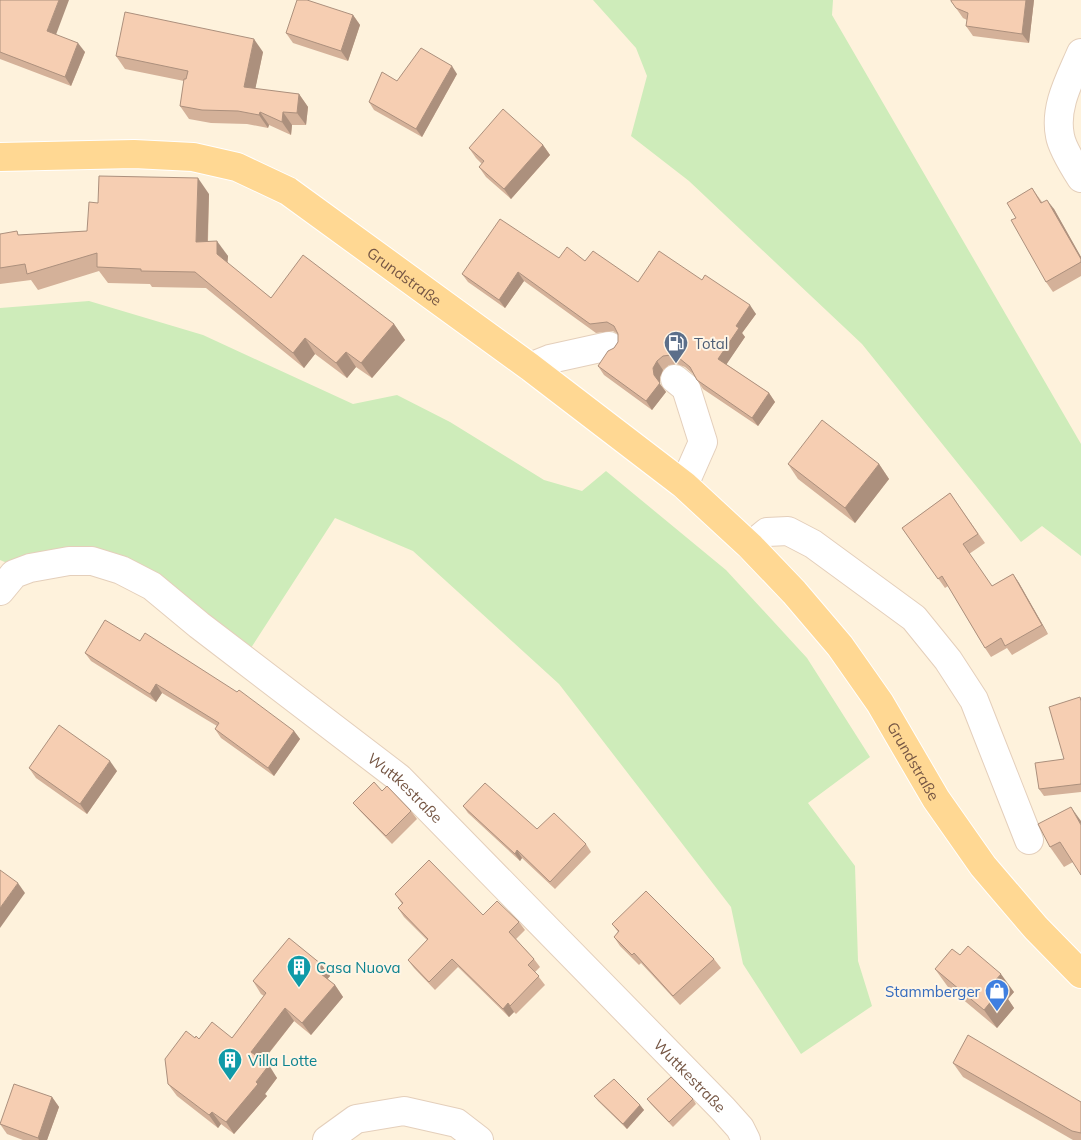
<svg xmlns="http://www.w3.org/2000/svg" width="1081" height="1140" font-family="Mulish,sans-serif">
	<rect width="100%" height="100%" fill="#fef2dc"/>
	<!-- green -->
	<g fill="#ceecba">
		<polygon points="593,0 833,0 832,15 1081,444 1081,556 1042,526 1021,542 862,344 689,181 631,136 647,76 636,48"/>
		<polygon points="89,301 203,335 353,404 397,395 450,422 544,480 582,491 606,471 726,570 807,658 870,757 808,803 855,866 858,961 872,1006 801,1054 743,964 731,907 559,684 413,551 335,518 249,651 162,582 12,565 0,560 0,308"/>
	</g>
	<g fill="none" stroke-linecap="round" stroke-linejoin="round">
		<defs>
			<g id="minor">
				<path d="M1081,53C1070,79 1054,107 1060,136C1062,148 1074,167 1081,178"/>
				<polyline points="530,367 550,359 609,346"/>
				<polyline points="675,379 686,388 703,442 684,485"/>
				<polyline points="750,546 767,532 788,531 813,544 914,618 948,660 974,700 1029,840"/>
				<path id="s1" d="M0,591L14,574L30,568L69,561H92L121,570L152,586L199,625L399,778L723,1109L740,1128L746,1140"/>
				<polyline points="327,1140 356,1119 404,1111 457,1123 479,1140"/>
			</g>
			<g id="major">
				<path id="s2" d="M0,157L134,154L193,157L237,167L288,191L530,367L684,485L750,546L794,592L840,646L880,703L936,799L983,866L1036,928L1081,974"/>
			</g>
		</defs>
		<!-- minor casing -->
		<use href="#minor" stroke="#e4cfbb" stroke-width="30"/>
		<!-- major casing -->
		<use href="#major" stroke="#fff" stroke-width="30"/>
		<!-- minor -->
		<use href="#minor" stroke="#fff" stroke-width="28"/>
		<!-- major -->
		<use href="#major" stroke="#ffd893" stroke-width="28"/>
	</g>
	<!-- wall -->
	<g fill="#d4b199">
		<polygon points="0,0 85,52 71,86 0,59"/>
		<polygon points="951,0 1034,0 1029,43 973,36 966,26 967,20 963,18 951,1"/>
		<polygon points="353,15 360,25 348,61 293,43 286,33"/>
		<polygon points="263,52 255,89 299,94 308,107 306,125 292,125 291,135 269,125 268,128 247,124 211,123 189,119 180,106 184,81 125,69 116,56"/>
		<polygon points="457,74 422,137 374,110 369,102 397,81"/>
		<polygon points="543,145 550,155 511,199 486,177 479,167 482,164 476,158 469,148"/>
		<polygon points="1032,188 1042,202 1054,209 1081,257 1081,276 1053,292 1046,282 1016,218"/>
		<polygon points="209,194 208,241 228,256 227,263 271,298 394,324 405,340 372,378 356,367 347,378 315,354 304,368 206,288 152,287 150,284 108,283 99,271 38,290 31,280 0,284 0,234 20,235 87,231 98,203"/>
		<polygon points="559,258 585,261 638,282 702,280 756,314 742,333 745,337 726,364 769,393 775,402 758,426 703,389 693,374 685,367 677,364 669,365 663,370 660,377 660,384 666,392 652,410 604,375 598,366 614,348 618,342 618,334 613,331 596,333 524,281 505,308 468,282 462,274"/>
		<polygon points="788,464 879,464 889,479 855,523 798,479"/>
		<polygon points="950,493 985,543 969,554 992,586 1013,574 1019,583 1048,634 1012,655 1007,648 991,657 985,648 948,586 945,588 902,528"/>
		<polygon points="140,641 294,731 300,739 274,776 221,738 215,729 217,726 162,693 156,702 91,661 85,653"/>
		<polygon points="1081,699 1081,792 1044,796 1039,789 1064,759"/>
		<polygon points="29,768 117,771 87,814 36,778"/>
		<polygon points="382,791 411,811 417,819 392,844 360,811 353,803"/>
		<polygon points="463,806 586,844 591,852 555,889 522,858 520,861 468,813"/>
		<polygon points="1071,807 1073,862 1064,867 1050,847"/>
		<polygon points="395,894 483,915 519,922 525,930 516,939 534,959 540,967 535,972 545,985 516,1014 514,1012 509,1017 458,967 435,990 414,968 408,960 427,940 404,917 398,908 402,904"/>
		<polygon points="612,924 714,959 721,968 680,1005 641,963 639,965 620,946 614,937 618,932"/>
		<polygon points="960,955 1014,992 1008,999 1014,1008 997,1028 948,987 935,969"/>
		<polygon points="321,964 330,976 327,979 335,985 343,997 311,1035 294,1021 263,1061 277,1078 265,1094 267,1096 234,1134 221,1124 218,1128 177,1096 168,1084 195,1038 232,1038 264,996 261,994 253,981"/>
		<polygon points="953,1063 1081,1102 1081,1140 1073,1140 963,1077"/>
		<polygon points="594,1096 640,1105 644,1110 627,1129 598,1101"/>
		<polygon points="52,1097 59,1107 47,1140 23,1140 7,1134 0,1124"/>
		<polygon points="647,1099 693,1099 696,1104 673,1127 651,1104"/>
	</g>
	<!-- shaded-wall -->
	<g fill="#ac907d">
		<polygon points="59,0 69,0 54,40 47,31"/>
		<polygon points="1026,0 1034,0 1029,43 1022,34"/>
		<polygon points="353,15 360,25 348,61 341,51"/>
		<polygon points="254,39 263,52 253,100 244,87"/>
		<polygon points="78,43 85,52 71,86 65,77"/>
		<polygon points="452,66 457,74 422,137 416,129"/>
		<polygon points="299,94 308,107 306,125 297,113"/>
		<polygon points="260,112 269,125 268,128 259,115"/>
		<polygon points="283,112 292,125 291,135 282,122"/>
		<polygon points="543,145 550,155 511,199 504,189"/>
		<polygon points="198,178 209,194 207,257 196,242"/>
		<polygon points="1047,200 1054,209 1081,257 1081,259"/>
		<polygon points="217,241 228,256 227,269 217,254"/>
		<polygon points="518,272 524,281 505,308 499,300"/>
		<polygon points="750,305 756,314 742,333 745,337 724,368 718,359 736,326"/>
		<polygon points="394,324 405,340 372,378 361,363"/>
		<polygon points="305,338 315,354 304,368 293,353"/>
		<polygon points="346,352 356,367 347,378 336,363"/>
		<polygon points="657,361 663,370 660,377 660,384 666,392 652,410 646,401 654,375 653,368"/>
		<polygon points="769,393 775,402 758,426 752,418"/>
		<polygon points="879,464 889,479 855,523 845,508"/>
		<polygon points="1013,574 1019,583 1048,634 1042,625"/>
		<polygon points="156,684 162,693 156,702 150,694"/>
		<polygon points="294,731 300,739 274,776 268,768"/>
		<polygon points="110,761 117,771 87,814 80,804"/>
		<polygon points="1071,807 1081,821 1081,825"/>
		<polygon points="517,850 522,858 520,861 515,854"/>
		<polygon points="18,883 25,893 0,928 0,908"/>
		<polygon points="321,964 330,976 325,982 316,970"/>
		<polygon points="1001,974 1014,992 1008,999 1014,1008 997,1028 984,1010 993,983"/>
		<polygon points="335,985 343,997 311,1035 302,1023"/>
		<polygon points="508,1003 514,1012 509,1017 503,1009"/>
		<polygon points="285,1008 294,1021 260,1064 251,1052"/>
		<polygon points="269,1065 277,1078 265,1094 267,1096 234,1134 226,1122"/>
		<polygon points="52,1097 59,1107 47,1140 39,1140 38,1138"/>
		<polygon points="640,1105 644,1110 627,1129 623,1124"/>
		<polygon points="212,1112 221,1124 218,1128 209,1115"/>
	</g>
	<!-- building -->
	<g fill="#f6ceb2" stroke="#ac907d">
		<polygon points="0,0 59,0 47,31 78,43 65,77 0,52"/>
		<polygon points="297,0 307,0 353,15 341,51 286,33"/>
		<polygon points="951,0 1026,0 1022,34 966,26 968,13 956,8 951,1"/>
		<polygon points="125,12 254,39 244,87 299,94 297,113 283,112 282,122 260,112 259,115 238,111 202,110 180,106 184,79 186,79 188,71 116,56"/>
		<polygon points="421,48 452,66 416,129 369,102 382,72 397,81"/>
		<polygon points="503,109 543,145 504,189 479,167 484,161 469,148"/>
		<polygon points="99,176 198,178 196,242 217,241 217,254 271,298 303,255 394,324 361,363 346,352 336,363 305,338 293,353 195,272 141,271 141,269 97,267 97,253 27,274 25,264 0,268 0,234 17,231 18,235 87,231 89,202 98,203"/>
		<polygon points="1032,188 1041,203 1047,200 1081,259 1081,262 1046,282 1011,220 1016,218 1007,203"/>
		<polygon points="500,219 559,258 567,247 585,261 593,251 638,282 659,251 702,280 705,275 750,305 736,326 739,328 718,359 769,393 752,418 697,380 690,367 679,358 671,355 663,356 657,361 653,368 654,375 660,383 646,401 598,366 608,351 614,348 618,342 618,334 614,326 607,322 590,324 518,272 499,300 462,274"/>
		<polygon points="822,420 879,464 845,508 788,464"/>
		<polygon points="950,493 978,534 963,544 992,586 1013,574 1042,625 1005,646 1001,638 985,648 942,576 938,579 902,528"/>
		<polygon points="105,620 140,641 145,633 237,692 239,690 294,731 268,768 215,729 219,723 156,684 150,694 85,653"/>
		<polygon points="1080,697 1081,701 1081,784 1039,789 1035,763 1064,759 1049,707"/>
		<polygon points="59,725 110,761 80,804 29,768"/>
		<polygon points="374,782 382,791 387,786 411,811 386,836 353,803"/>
		<polygon points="485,783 537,829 554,813 586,844 550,882 517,850 515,854 463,806"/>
		<polygon points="1071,807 1081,825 1081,875 1060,842 1050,847 1038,824"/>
		<polygon points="429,860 483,915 497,901 519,922 509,932 534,959 528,965 539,976 510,1006 508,1003 503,1009 452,959 429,982 408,960 428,939 398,908 403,903 395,894"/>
		<polygon points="0,870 18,883 0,908"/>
		<polygon points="646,891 714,959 673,996 634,953 632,955 614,937 619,931 612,924"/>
		<polygon points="289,938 321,964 316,970 335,985 302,1023 285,1008 251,1052 269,1065 256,1082 258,1084 226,1122 212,1112 209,1115 168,1084 165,1059 186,1031 195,1038 196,1036 199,1039 212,1022 232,1038 266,993 253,981"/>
		<polygon points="968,946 1001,974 993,983 1001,989 984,1010 935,969 952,949 960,955"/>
		<polygon points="968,1035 1081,1102 1081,1133 1072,1131 953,1063"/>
		<polygon points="671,1077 693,1099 669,1122 647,1099"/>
		<polygon points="614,1079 640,1105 623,1124 594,1096"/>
		<polygon points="14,1084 52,1097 38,1138 0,1124"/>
	</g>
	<!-- icons -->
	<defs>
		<symbol id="fuel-pin" viewBox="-11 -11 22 30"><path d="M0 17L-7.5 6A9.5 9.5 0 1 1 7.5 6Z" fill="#5c6f8a" stroke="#fff5e5"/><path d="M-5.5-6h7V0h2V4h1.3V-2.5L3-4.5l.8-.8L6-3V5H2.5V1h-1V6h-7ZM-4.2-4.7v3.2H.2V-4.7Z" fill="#fff"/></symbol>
		<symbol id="building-pin" viewBox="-11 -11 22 30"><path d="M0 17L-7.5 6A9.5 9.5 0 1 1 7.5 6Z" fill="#0f9aa8" stroke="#fff5e5"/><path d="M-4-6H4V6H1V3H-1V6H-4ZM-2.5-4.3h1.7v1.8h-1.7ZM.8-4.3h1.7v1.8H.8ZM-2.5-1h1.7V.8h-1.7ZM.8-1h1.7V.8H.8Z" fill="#fff"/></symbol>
		<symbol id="shop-pin" viewBox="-11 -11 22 30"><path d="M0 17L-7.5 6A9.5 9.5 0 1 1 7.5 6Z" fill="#3f7fe0" stroke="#fff5e5"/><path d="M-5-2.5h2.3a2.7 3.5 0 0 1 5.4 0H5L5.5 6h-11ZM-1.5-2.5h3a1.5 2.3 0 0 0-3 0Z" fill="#fff"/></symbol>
	</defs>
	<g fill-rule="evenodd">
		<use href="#fuel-pin" x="662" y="329" width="28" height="38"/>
		<use href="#building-pin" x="285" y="953" width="28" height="38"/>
		<use href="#shop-pin" x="983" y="977" width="28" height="38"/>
		<use href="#building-pin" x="216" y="1046" width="28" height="38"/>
	</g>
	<g text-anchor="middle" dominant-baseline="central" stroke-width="4" stroke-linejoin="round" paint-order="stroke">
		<!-- street labels -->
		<g font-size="15" fill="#755644" stroke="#fff5e5">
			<text stroke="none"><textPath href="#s2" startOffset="439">Grundstraße</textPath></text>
			<text stroke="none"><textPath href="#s2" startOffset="1149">Grundstraße</textPath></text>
			<text stroke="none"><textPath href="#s1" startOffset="491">Wuttkestraße</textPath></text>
			<text stroke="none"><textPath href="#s1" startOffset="896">Wuttkestraße</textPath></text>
		</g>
		<!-- service labels -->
		<g font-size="15" fill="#4e5e75" stroke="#fff5e5" text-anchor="start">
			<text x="694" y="343">Total</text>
		</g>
		<!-- culture labels -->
		<g font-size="15" fill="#0d838f" stroke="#fff5e5" text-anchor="start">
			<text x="316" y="967">Casa Nuova</text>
			<text x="248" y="1060">Villa Lotte</text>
		</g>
		<!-- shop labels -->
		<g font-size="15" fill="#366cbe" stroke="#fff5e5" text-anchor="end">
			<text x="980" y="991">Stammberger</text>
		</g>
	</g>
</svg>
